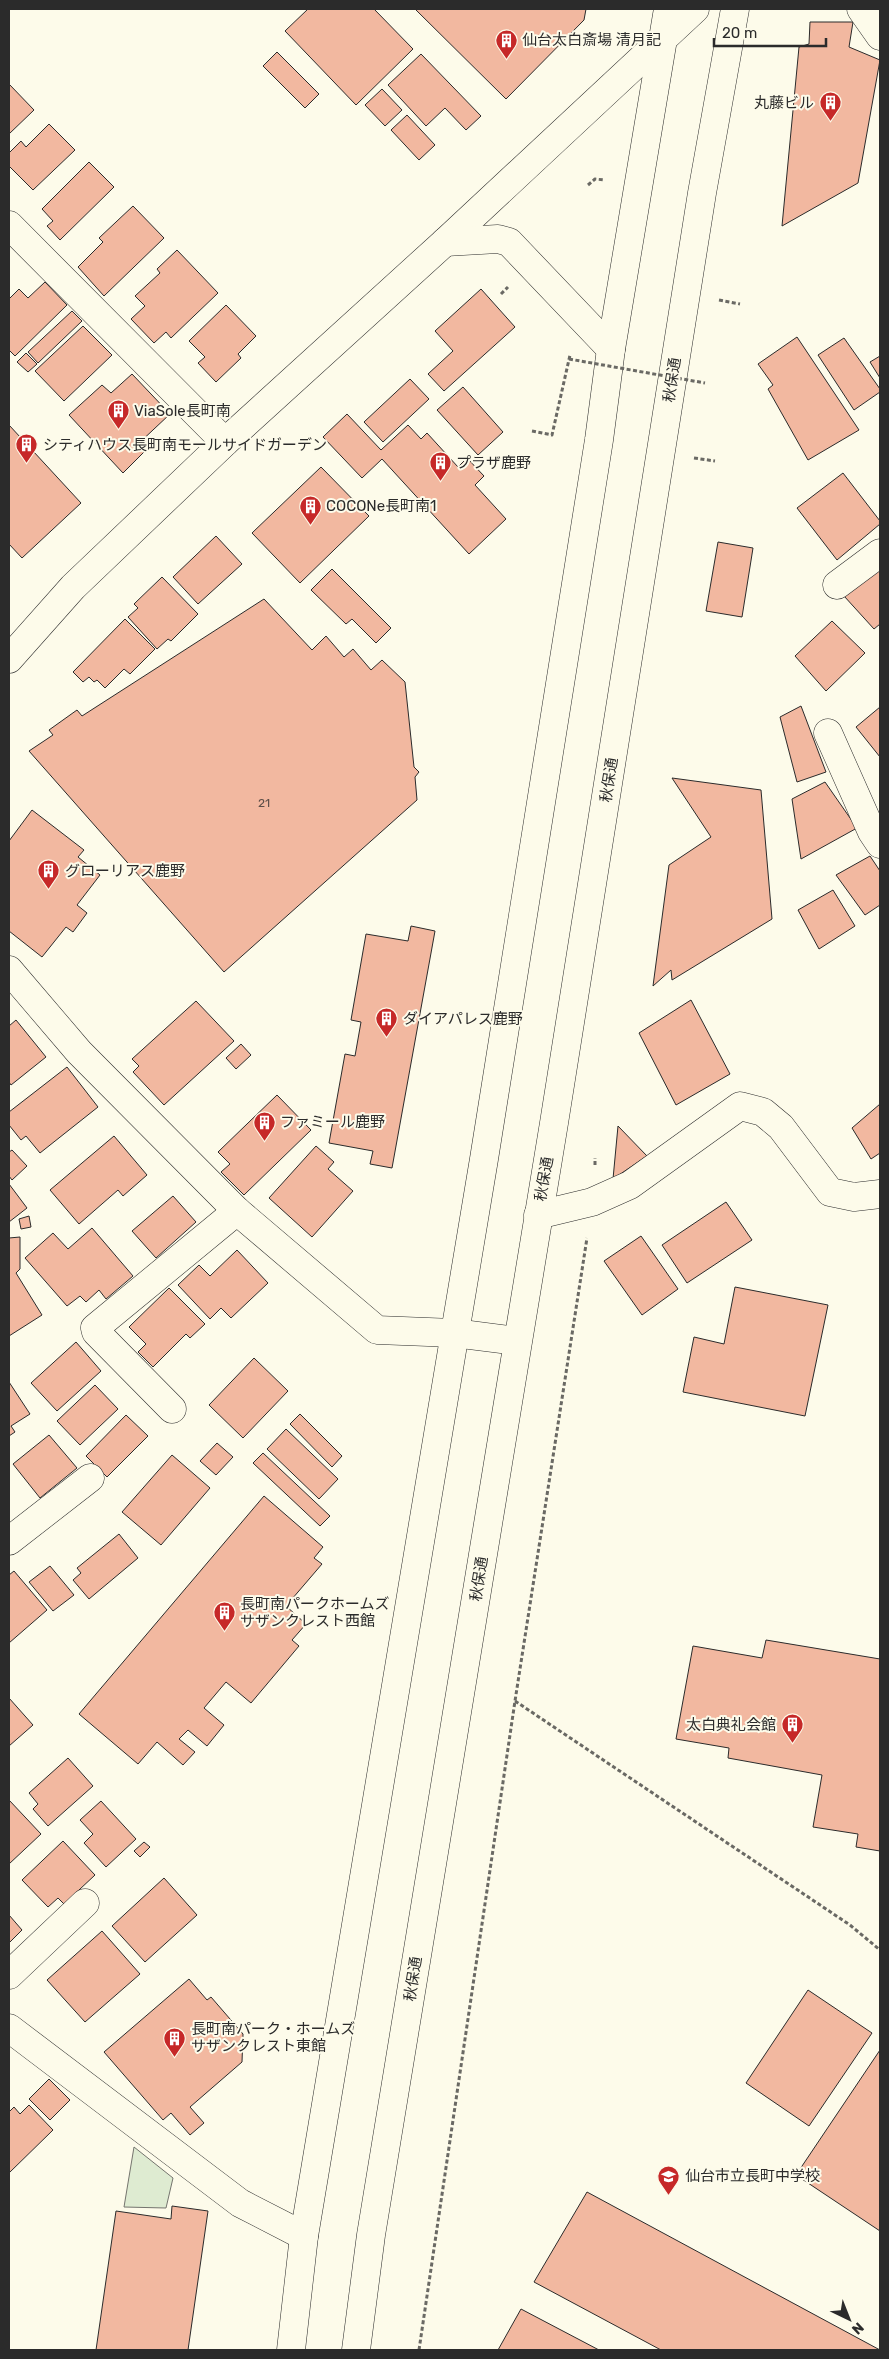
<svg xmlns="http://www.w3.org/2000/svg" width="889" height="2359" font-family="Rubik,'Noto Sans JP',sans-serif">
	<rect width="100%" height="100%" fill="#fdfbea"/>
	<!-- green -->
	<polygon fill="#deebd1" stroke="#74746e" points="134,2147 173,2178 166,2208 124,2207"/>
	<!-- building -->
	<g fill="#f2b8a0" stroke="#2b2b2b">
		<polygon points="308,9 374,9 413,49 356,105 285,31"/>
		<polygon points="415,9 586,9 584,20 506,99"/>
		<polygon points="810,22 853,22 849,47 880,60 858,183 782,226 799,47 809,44"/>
		<polygon points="277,52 319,94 305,108 263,66"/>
		<polygon points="421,54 481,116 466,130 445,108 426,126 388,85"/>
		<polygon points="9,84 34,110 9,134"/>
		<polygon points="382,89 402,110 385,126 365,105"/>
		<polygon points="407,115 435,145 419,160 391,130"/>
		<polygon points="49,124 75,150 33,190 9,166 9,153 21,141 26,147"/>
		<polygon points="89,162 114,187 60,240 47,226 53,221 42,209"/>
		<polygon points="133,206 164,238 104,296 78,267 103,242 99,238"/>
		<polygon points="177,250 218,293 171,338 166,332 154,343 131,319 145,306 135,296 160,273 157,269"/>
		<polygon points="45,282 67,305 15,356 9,350 9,299 19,289 28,298"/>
		<polygon points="481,289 515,327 444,391 428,374 453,351 435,331"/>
		<polygon points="226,305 256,336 238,354 241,358 216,382 198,363 205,357 189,341"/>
		<polygon points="72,311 82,321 38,363 28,352"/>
		<polygon points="83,326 112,355 64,401 35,371"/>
		<polygon points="797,337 859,430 808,460 768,389 773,385 758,364"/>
		<polygon points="844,338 880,389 880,392 854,410 818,355"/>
		<polygon points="26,353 37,364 28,372 17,362"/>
		<polygon points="880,356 880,378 870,362"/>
		<polygon points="132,374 170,414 137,445 144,452 123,473 69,415 102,385 111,393"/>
		<polygon points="410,379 429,399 383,442 364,422"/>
		<polygon points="463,387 503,432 478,455 437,410"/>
		<polygon points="347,414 381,450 408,425 421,439 427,433 458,467 467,458 484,476 475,485 506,519 469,554 382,459 362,478 323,437"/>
		<polygon points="9,425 81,503 22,558 9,544"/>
		<polygon points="321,467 369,516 300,583 252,533"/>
		<polygon points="843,473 880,521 880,524 837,560 797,508"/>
		<polygon points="216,536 242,564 198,604 173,577"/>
		<polygon points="718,542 753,548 742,617 706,611"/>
		<polygon points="880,567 880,624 874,629 844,596"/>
		<polygon points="332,569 391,628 376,643 352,619 346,624 311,590"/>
		<polygon points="162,577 198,614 171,641 168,639 157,649 128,617 138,608 134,604"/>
		<polygon points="264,599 312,650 326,636 344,657 353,649 371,670 382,660 405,682 414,767 419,772 415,777 417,800 224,972 29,751 53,735 49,730 77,710 82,716"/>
		<polygon points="125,619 155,649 130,674 124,669 105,688 97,680 94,682 89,677 83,682 73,672"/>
		<polygon points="832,621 865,653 826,691 795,656"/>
		<polygon points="801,706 826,772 797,782 780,717"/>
		<polygon points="880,707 880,757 856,727"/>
		<polygon points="672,778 761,790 772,919 672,980 671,970 653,986 669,865 711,837"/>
		<polygon points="825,782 857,828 801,859 792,799"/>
		<polygon points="32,810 84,850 78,857 100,875 77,905 87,913 73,932 66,927 42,957 9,931 9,841"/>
		<polygon points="870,856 880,871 880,905 865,915 836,875"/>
		<polygon points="833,890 855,926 819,949 798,910"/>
		<polygon points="411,926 435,931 392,1168 370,1164 373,1151 329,1143 345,1054 355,1056 361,1022 351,1020 366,934 408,941"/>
		<polygon points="691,1000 730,1074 676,1105 639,1033"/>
		<polygon points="196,1001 234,1041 164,1105 133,1072 139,1066 132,1059"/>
		<polygon points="16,1020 46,1057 11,1085 9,1082 9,1026"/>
		<polygon points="241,1044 251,1055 236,1069 226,1058"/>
		<polygon points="67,1067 98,1107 40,1153 26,1136 21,1140 9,1125 9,1112"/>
		<polygon points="277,1095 311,1130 244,1195 221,1172 230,1164 218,1152"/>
		<polygon points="880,1104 880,1153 871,1159 852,1128"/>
		<polygon points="618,1126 647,1156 613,1179"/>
		<polygon points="114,1136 147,1175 123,1196 118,1190 79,1224 50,1190"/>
		<polygon points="316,1146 334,1162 328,1169 353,1191 312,1237 269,1198"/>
		<polygon points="12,1150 27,1166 12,1180 9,1176 9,1152"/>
		<polygon points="9,1184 27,1208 9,1222"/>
		<polygon points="173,1196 196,1222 156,1258 132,1231"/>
		<polygon points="726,1202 752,1240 687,1283 662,1245"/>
		<polygon points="29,1216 31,1227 21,1229 19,1219"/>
		<polygon points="92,1228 133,1276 106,1299 99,1290 86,1302 80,1296 67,1306 25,1258 53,1233 68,1249"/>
		<polygon points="641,1236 678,1289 642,1315 604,1261"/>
		<polygon points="20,1237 20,1269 16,1273 42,1315 9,1336 9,1238"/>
		<polygon points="237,1250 268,1283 231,1318 221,1308 210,1319 178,1285 199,1265 210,1276"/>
		<polygon points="735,1287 828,1305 805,1416 683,1392 694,1337 724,1344"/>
		<polygon points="169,1288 205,1324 190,1338 186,1334 153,1367 138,1352 146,1344 129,1327"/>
		<polygon points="76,1342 101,1371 57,1411 31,1383"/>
		<polygon points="254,1358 288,1391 243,1438 209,1405"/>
		<polygon points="9,1382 30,1414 11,1426 15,1432 9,1436"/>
		<polygon points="95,1385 118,1409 80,1445 57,1421"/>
		<polygon points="300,1414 342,1456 332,1467 290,1424"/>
		<polygon points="126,1415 148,1436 107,1477 86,1456"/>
		<polygon points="286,1429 338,1479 319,1499 267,1449"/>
		<polygon points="49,1435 77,1468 40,1498 13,1464"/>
		<polygon points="217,1443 233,1457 216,1475 200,1461"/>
		<polygon points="263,1453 330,1516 320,1526 253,1463"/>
		<polygon points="172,1455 210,1488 161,1545 122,1512"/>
		<polygon points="264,1496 323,1547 314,1558 322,1564 286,1606 306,1624 292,1640 299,1646 251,1703 226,1682 204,1708 224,1725 207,1746 188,1730 179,1739 195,1752 183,1765 157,1742 138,1764 79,1714"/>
		<polygon points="119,1534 138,1558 89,1599 73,1580 81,1573 77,1568"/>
		<polygon points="50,1566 74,1595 53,1611 29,1582"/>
		<polygon points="14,1571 47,1610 9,1643 9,1575"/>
		<polygon points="766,1640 880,1659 880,1851 856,1847 858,1834 813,1827 822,1775 728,1758 729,1748 676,1739 693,1646 762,1658"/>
		<polygon points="9,1698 33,1725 9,1746"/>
		<polygon points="68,1758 93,1786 48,1826 33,1809 38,1804 29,1793"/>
		<polygon points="9,1800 41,1834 9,1864"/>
		<polygon points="101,1801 136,1839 106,1867 84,1843 93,1834 80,1820"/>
		<polygon points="63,1841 95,1875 64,1904 58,1898 48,1907 22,1880"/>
		<polygon points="144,1842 150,1847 140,1857 134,1851"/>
		<polygon points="164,1878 197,1915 145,1962 112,1926"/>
		<polygon points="9,1915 22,1930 9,1943"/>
		<polygon points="102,1931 140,1974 85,2022 47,1980"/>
		<polygon points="189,1979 207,2000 211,1997 243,2034 242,2062 190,2107 204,2123 190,2135 171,2113 163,2120 104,2052"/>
		<polygon points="808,1990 872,2033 809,2126 746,2083"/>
		<polygon points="880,2050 880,2231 796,2175"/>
		<polygon points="49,2079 70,2100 50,2120 29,2099"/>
		<polygon points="29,2105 53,2130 9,2173 9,2112 14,2107 20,2114"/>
		<polygon points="587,2192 880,2350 661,2350 534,2282"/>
		<polygon points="172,2206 208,2211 188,2350 96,2350 116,2211 171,2219"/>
		<polygon points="521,2309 599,2350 498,2350"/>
	</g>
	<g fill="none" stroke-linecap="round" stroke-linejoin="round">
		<defs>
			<g id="street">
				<polyline points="861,9 880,36"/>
				<polyline points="9,225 225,442"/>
				<polyline points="837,585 880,553"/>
				<polyline points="828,733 872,832 880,844"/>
				<polyline points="9,970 79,1052 237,1211 377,1330 454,1333 517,1341"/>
				<polyline points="538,1215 592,1202 630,1185 740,1106 763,1112 781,1127 830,1192 854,1197 880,1194"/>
				<polyline points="172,1409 96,1332 95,1328 237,1211"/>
				<polyline points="9,1541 90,1478"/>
				<polyline points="9,1975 85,1903"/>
				<polyline points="9,2028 240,2203 304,2236"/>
			</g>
			<polyline id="secondary" points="9,659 73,587 225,442 445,242 695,9"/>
			<g id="highway">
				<polyline points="445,242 498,239 509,242 611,349"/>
				<polyline points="291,2350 304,2236 484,1159 599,440 611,349 668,9"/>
				<polyline points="356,2350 371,2235 554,1123 702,193 735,9"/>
			</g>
		</defs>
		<!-- street casing -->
		<use href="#street" stroke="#2b2b2b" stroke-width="29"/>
		<!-- secondary casing -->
		<use href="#secondary" stroke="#2b2b2b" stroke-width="29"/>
		<!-- highway casing -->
		<use href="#highway" stroke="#2b2b2b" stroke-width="29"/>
		<!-- path -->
		<g stroke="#6a6964" stroke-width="3" stroke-dasharray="4 2.5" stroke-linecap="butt">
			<polyline points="588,185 595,179 605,180"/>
			<polyline points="501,294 508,287"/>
			<polyline points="719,300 740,304"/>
			<polyline points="532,431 552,435 570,355"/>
			<polyline points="694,458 715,461"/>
			<polyline points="595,1165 595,1158"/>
			<polyline points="515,1701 850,1925 880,1950"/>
			<polyline points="419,2350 515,1701 587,1238"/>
		</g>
		<!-- street -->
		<use href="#street" stroke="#fdfbea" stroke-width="28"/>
		<!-- secondary -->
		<use href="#secondary" stroke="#fdfbea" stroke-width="28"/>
		<!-- highway -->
		<use href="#highway" stroke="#fdfbea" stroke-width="28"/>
		<!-- path-bridge -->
		<polyline stroke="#6a6964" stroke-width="3" stroke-dasharray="4 2.5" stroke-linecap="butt" points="569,359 705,383"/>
	</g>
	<!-- icons -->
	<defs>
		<symbol id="building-pin" viewBox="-11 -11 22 30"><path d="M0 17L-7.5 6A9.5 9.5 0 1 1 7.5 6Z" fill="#c62828" stroke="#fdfbea"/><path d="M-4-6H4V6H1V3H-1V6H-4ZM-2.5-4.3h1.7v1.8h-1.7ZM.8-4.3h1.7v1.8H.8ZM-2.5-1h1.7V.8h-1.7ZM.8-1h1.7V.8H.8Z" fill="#fff"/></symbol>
		<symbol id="school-pin" viewBox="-11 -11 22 30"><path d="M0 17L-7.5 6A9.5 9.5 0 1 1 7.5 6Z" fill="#c62828" stroke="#fdfbea"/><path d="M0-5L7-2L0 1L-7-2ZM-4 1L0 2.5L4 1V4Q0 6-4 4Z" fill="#fff"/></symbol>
	</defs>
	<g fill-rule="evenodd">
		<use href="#building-pin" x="494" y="28" width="25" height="34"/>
		<use href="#building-pin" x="818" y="90" width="25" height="34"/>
		<use href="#building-pin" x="106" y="398" width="25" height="34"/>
		<use href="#building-pin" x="14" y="432" width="25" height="34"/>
		<use href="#building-pin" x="428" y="450" width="25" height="34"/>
		<use href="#building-pin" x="298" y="494" width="25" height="34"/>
		<use href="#building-pin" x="36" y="858" width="25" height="34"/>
		<use href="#building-pin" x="374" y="1006" width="25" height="34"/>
		<use href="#building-pin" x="252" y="1110" width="25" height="34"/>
		<use href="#building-pin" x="212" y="1600" width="25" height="34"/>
		<use href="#building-pin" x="780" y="1712" width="25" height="34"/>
		<use href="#building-pin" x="162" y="2026" width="25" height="34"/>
		<use href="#school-pin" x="656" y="2164" width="25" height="34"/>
	</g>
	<g text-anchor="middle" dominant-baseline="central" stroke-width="4" stroke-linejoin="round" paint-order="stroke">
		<!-- number labels -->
		<g font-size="12" fill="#5d4e48">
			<text x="264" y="803">21</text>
		</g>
		<!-- poi labels -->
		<g font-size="15" fill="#2b2b2b" stroke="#fdfbea" text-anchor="start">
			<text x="522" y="40">仙台太白斎場 清月記</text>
			<text x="814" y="103" text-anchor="end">丸藤ビル</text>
			<text x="134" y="411">ViaSole長町南</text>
			<text x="43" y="445">シティハウス長町南モールサイドガーデン</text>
			<text x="456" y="463">プラザ鹿野</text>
			<text x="326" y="506">COCONe長町南1</text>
			<text x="65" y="871">グローリアス鹿野</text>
			<text x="403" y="1019">ダイアパレス鹿野</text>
			<text x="280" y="1122">ファミール鹿野</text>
			<text x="240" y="1604">長町南パークホームズ<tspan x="240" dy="17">サザンクレスト西館</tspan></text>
			<text x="776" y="1725" text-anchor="end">太白典礼会館</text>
			<text x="191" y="2029">長町南パーク・ホームズ<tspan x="191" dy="17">サザンクレスト東館</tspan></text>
			<text x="685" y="2176">仙台市立長町中学校</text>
		</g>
		<!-- street labels -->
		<g font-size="15" fill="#2b2b2b" stroke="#fdfbea">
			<text transform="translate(672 380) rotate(-81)">秋保通</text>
			<text transform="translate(609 780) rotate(-81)">秋保通</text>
			<text transform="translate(544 1179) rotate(-80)">秋保通</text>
			<text transform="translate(479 1579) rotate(-81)">秋保通</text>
			<text transform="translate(413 1979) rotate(-81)">秋保通</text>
		</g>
	</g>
	<!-- border -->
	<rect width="889" height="2359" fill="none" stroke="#2b2b2b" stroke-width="20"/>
	<!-- north arrow -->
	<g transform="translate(849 2319) rotate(137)" stroke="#fdfbea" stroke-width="4" paint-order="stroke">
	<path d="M0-4L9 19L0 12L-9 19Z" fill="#2b2b2b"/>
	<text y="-8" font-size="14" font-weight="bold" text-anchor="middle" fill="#2b2b2b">N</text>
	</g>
	<!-- scale -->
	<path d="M714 38v8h112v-8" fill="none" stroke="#2b2b2b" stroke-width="2.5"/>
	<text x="722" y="38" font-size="15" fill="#2b2b2b" stroke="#fdfbea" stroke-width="4" paint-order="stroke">20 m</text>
</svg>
